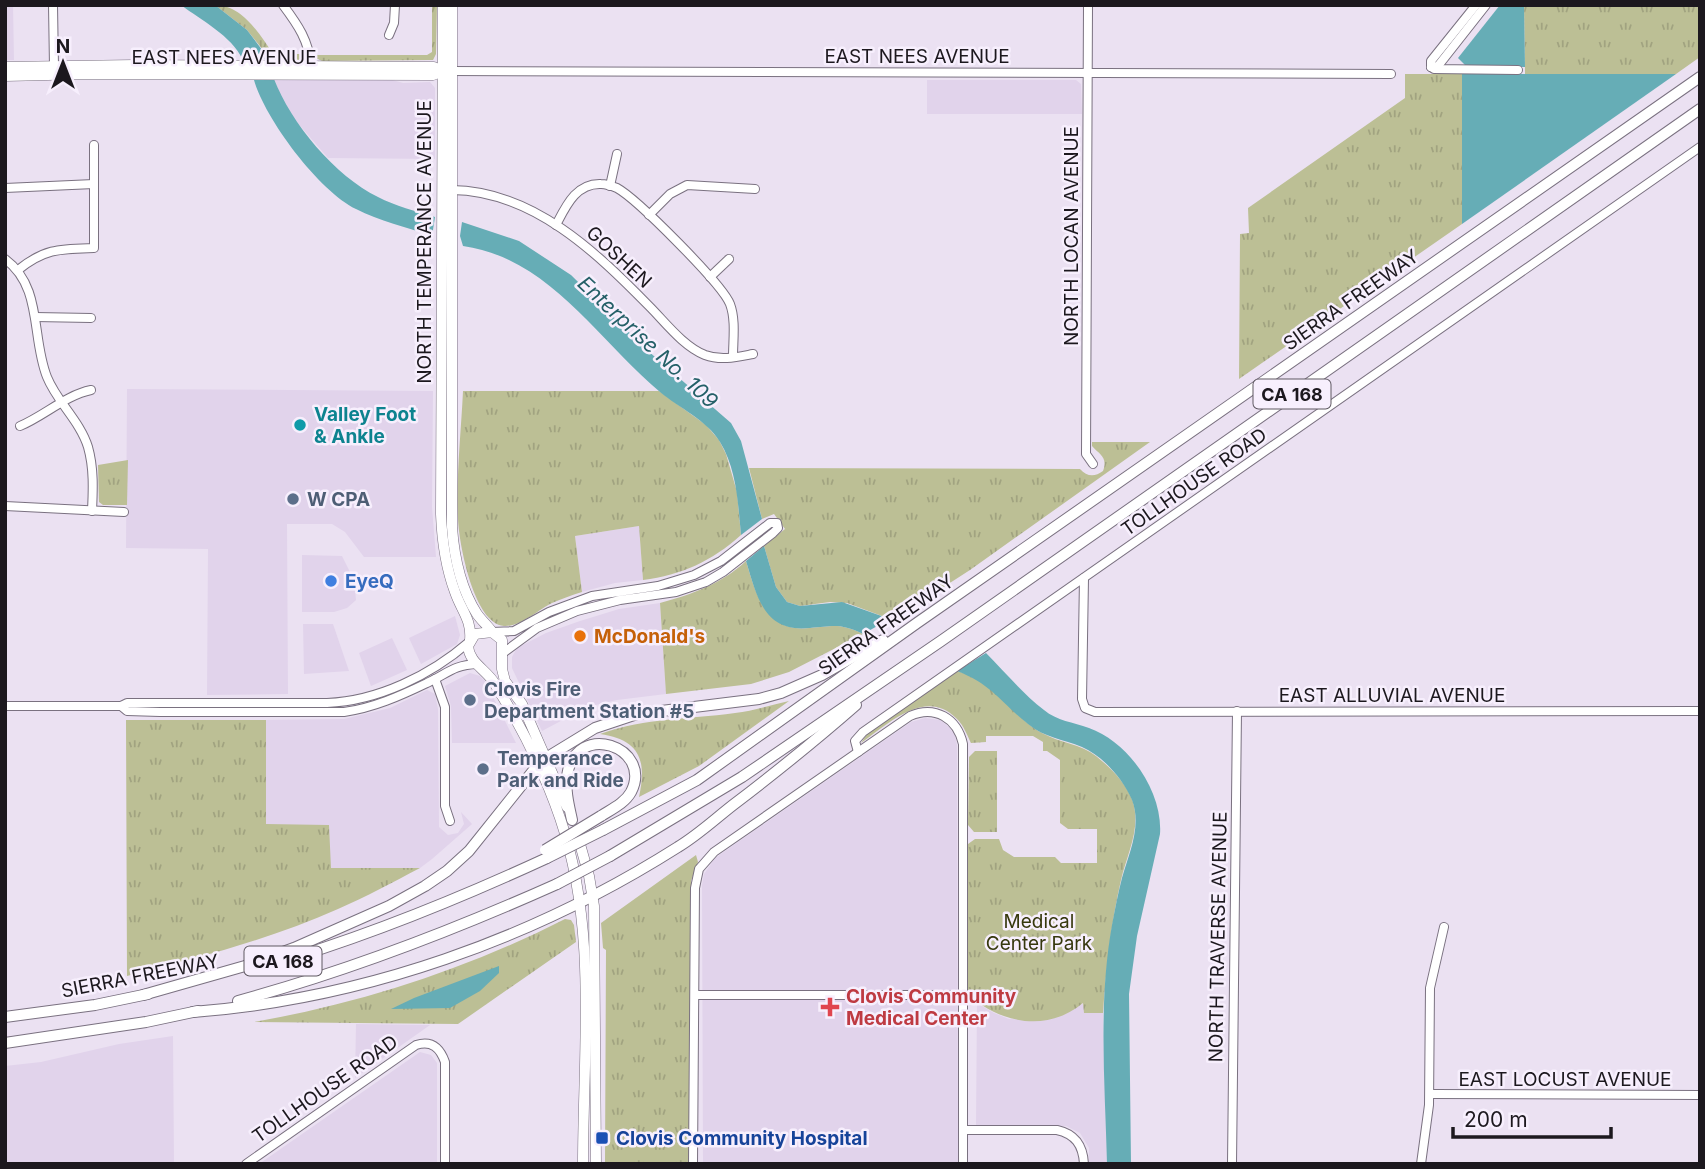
<svg xmlns="http://www.w3.org/2000/svg" width="1705" height="1169" font-family="Inter,sans-serif">
	<defs>
		<pattern id="grass-tufts" width="24" height="20" patternUnits="userSpaceOnUse" patternTransform="scale(1.75)"><rect width="24" height="20" fill="#bcbf95"/><path d="M3 7l-1-3M5 7V3M7 7l1-3M15 17l-1-3M17 17v-4M19 17l1-3" fill="none" stroke="#a1a380"/></pattern>
	</defs>
	<rect width="100%" height="100%" fill="#ebe1f2"/>
	<!-- built -->
	<g fill="#e1d3eb">
		<polygon points="5,5 13,5 14,60 5,60"/>
		<polygon points="274,79 389,79 403,83 430,82 435,88 435,159 328,158 295,120 282,99"/>
		<polygon points="927,80 1076,80 1081,84 1082,114 927,114"/>
		<polygon points="127,389 433,391 432,507 436,557 364,557 345,532 332,524 287,524 288,694 207,695 208,549 126,548"/>
		<polygon points="639,526 643,580 615,583 582,592 575,536"/>
		<polygon points="302,555 342,556 354,580 356,600 347,608 334,612 302,612"/>
		<polygon points="660,603 666,694 617,700 587,707 542,731 512,668 512,657 517,648 546,633 580,621 619,609"/>
		<polygon points="455,616 460,635 457,644 421,664 409,638"/>
		<polygon points="303,624 333,624 349,671 304,674"/>
		<polygon points="392,638 407,670 371,686 359,653"/>
		<polygon points="470,673 480,676 485,681 516,743 452,743 451,706 445,686"/>
		<polygon points="427,690 435,694 438,709 439,827 448,835 458,833 464,824 461,812 472,824 432,859 420,868 331,868 266,825 266,720 344,719 390,708"/>
		<polygon points="925,718 940,720 949,727 955,736 957,745 958,1164 703,1164 702,885 704,874 715,858 911,722"/>
		<polygon points="977,1003 994,1013 1009,1019 1061,1016 1084,1003 1084,1013 1103,1013 1107,1164 1089,1164 1089,1148 1080,1133 1066,1126 976,1125"/>
		<polygon points="356,1024 430,1025 355,1078"/>
		<polygon points="173,1036 174,1164 5,1164 5,1066 41,1062 119,1044"/>
		<polygon points="420,1052 431,1055 437,1063 437,1164 259,1164"/>
	</g>
	<!-- grass -->
	<g fill="url(#grass-tufts)">
		<path d="M215,5C242,5 259,33 273,54H304V57L298,61H272L247,30Z"/>
		<polygon points="432,5 437,5 436,54 433,60 322,61 316,58 316,55 427,55 432,52"/>
		<polygon points="1524,5 1700,5 1700,57 1676,74 1525,74"/>
		<polygon points="1405,74 1462,74 1462,224 1239,379 1240,234 1249,233 1248,208 1405,98"/>
		<path d="M463,391H659L706,425L719,440L726,454L737,492L741,535C712,561 682,575 643,580L639,526L575,536L582,592C571,595 562,599 552,603C538,610 520,627 504,626C474,624 459,544 458,519C456,477 461,433 463,391Z"/>
		<path d="M1092,442H1150L970,570L908,610L890,619L847,603L830,602L800,606L787,602L776,587L764,546L785,529L774,514L762,519L749,468L1080,469C1087,477 1095,477 1103,471C1108,457 1100,455 1092,446Z"/>
		<polygon points="128,460 127,505 103,505 99,502 98,465"/>
		<path d="M746,561C756,595 766,633 810,628C834,626 840,623 863,634L789,672L751,684L666,694L660,603C693,594 721,584 746,561Z"/>
		<path d="M957,671C963,673 971,675 977,678C1002,692 1017,720 1042,733C1060,743 1081,744 1096,756C1111,768 1127,784 1133,802C1141,829 1127,854 1121,880C1111,923 1106,969 1103,1013H1084L1083,1003C1047,1033 1001,1023 968,995V844L975,839H999L1003,850L1014,857H1055L1061,863H1097V829H1068L1060,823V760L1047,751H1043V742L1033,736H986V742L971,743C967,735 964,726 957,719C926,686 887,725 861,743L867,734Z"/>
		<path d="M789,701L699,766L639,797C647,760 640,740 600,734C649,717 685,720 735,713C753,711 771,705 789,701Z"/>
		<path d="M126,720H266V824L329,825L331,868H420C393,882 366,897 338,909C271,939 198,958 127,976Z"/>
		<polygon points="975,751 997,751 997,832 974,832 968,825 969,757"/>
		<polygon points="696,855 698,862 691,881 690,1164 605,1164 606,950 603,948 601,923"/>
		<path d="M565,919L571,920L574,925L576,942L458,1024L254,1022C362,1003 467,969 565,919Z"/>
	</g>
	<!-- water -->
	<g fill="#66adb6">
		<path d="M181,5H215L247,30L269,59L243,60C231,35 202,21 181,5Z"/>
		<polygon points="1500,5 1524,5 1525,67 1466,66 1458,58"/>
		<polygon points="1462,74 1676,74 1462,224"/>
		<path d="M274,79C291,123 335,176 378,197C395,206 416,211 435,217L432,236C407,227 379,221 356,209C319,191 265,119 254,80Z"/>
		<path d="M462,222L519,241L571,275L647,350L731,423L741,441L762,519L741,535C738,504 737,470 720,442C707,420 679,408 660,392C598,340 549,258 463,246L460,236Z"/>
		<path d="M764,546L776,587L787,602L800,606L842,602L890,619L863,634C840,623 834,626 810,628C764,633 757,597 746,561Z"/>
		<path d="M986,653C1005,672 1023,694 1044,710C1057,721 1073,722 1089,728C1129,742 1163,792 1160,834L1137,936L1129,994L1131,1164H1107C1105,1084 1098,1003 1112,925C1115,909 1118,893 1122,878C1129,853 1142,826 1132,800C1123,779 1103,756 1082,747C1063,739 1045,738 1028,724C1000,702 993,685 957,671Z"/>
		<polygon points="499,966 499,973 480,991 450,1008 391,1009 414,998"/>
	</g>
	<g fill="none" stroke-linecap="round" stroke-linejoin="round">
		<defs>
			<g id="minor">
				<polyline points="53,5 54,67"/>
				<path d="M283,5C298,25 309,41 311,66"/>
				<polyline points="1088,5 1086,454 1093,464"/>
				<polyline points="389,35 394,23 395,5"/>
				<polyline points="1431,67 1434,69 1518,70"/>
				<polyline points="1431,67 1438,66 1486,5"/>
				<polyline points="1431,67 1431,61 1476,5"/>
				<polyline points="449,71 1391,74"/>
				<polyline points="610,186 617,154"/>
				<polyline points="5,188 94,184"/>
				<path d="M452,190C533,191 596,252 649,306C666,323 683,346 705,355C721,361 737,357 753,354"/>
				<polyline points="649,215 670,194 687,185 755,189"/>
				<path d="M556,225C566,206 576,183 601,184C606,184 612,186 617,188C637,199 722,284 730,304C736,320 733,340 733,357"/>
				<path d="M5,259C43,287 31,337 47,377C57,402 80,421 88,447C94,468 93,490 92,511"/>
				<path d="M18,270C45,248 61,249 94,248V145"/>
				<polyline points="710,277 729,259"/>
				<polyline points="35,317 91,318"/>
				<path d="M20,426C44,416 66,395 91,390"/>
				<polyline points="5,506 124,512"/>
				<polyline points="1084,578 1082,699 1085,708 1095,712 1700,711"/>
				<polyline points="492,632 514,631 549,612 592,596 658,586 694,575 721,561 770,523 777,523 778,528 773,533 723,572 706,582 676,592 620,600 577,611 537,628 503,653"/>
				<polyline points="435,679 445,707 445,806 450,821"/>
				<path d="M5,706H121L127,703H327C378,701 431,675 469,642"/>
				<path d="M121,706L127,711L160,712H344C373,708 400,696 427,683C447,674 453,665 477,664"/>
				<polyline points="858,752 855,741 863,732 1700,147"/>
				<polyline points="695,995 963,995"/>
				<polyline points="1430,1094 1700,1095"/>
				<path d="M963,1130H1057C1075,1134 1083,1145 1084,1164"/>
				<path d="M246,1164L416,1045C432,1040 440,1048 445,1062V1164"/>
				<path d="M693,1164L695,888L699,869L714,852L910,716C935,705 957,718 963,744V1164"/>
				<polyline points="1232,1164 1237,711"/>
				<polyline points="1421,1164 1429,1105 1430,988 1444,927"/>
			</g>
			<g id="major">
				<path d="M443,5L441,514C442,540 446,568 455,592C461,610 472,620 470,640"/>
				<path d="M452,5V527C454,556 461,589 477,614C482,621 488,626 492,632"/>
				<polyline points="5,67 135,65 434,67 443,71"/>
				<polyline points="5,76 89,74 433,75 443,71"/>
				<path d="M567,807L522,704L505,681L502,669V640L492,632L475,634L468,646C469,663 487,670 495,684C521,726 544,771 560,818C598,929 583,1049 583,1164"/>
				<polyline points="578,837 589,876 594,906 596,1164"/>
			</g>
			<g id="highway">
				<path d="M572,820C569,806 565,791 567,776C575,719 654,747 631,792C625,803 612,809 601,816"/>
				<polyline points="603,830 697,780 917,623 1700,77"/>
				<polyline points="610,856 742,777 941,641 1700,109"/>
				<path d="M266,966C363,938 456,900 547,858"/>
				<polyline points="143,995 245,966 294,948 389,906 425,886 447,871 469,851 541,761 595,728 637,714 759,699 781,693 822,675 883,640"/>
				<path d="M238,1001C348,971 452,931 557,884"/>
				<path d="M193,1012C364,999 533,939 678,847C698,835 715,819 733,805C775,773 816,740 856,705"/>
				<polyline points="5,1017 95,1005 148,994"/>
				<polyline points="5,1043 146,1022 198,1011"/>
			</g>
		</defs>
		<!-- minor casing -->
		<use href="#minor" stroke="#7a7180" stroke-width="10"/>
		<!-- major casing -->
		<use href="#major" stroke="#7a7180" stroke-width="11"/>
		<!-- highway casing -->
		<use href="#highway" stroke="#7a7180" stroke-width="12"/>
		<!-- minor -->
		<use href="#minor" stroke="#fff" stroke-width="8"/>
		<!-- major -->
		<use href="#major" stroke="#fff" stroke-width="10"/>
		<!-- highway -->
		<use href="#highway" stroke="#fff" stroke-width="10"/>
		<defs>
			<g id="highway-bridge">
				<polyline points="545,850 601,816"/>
				<polyline points="547,858 603,830"/>
				<polyline points="557,884 610,856"/>
			</g>
		</defs>
		<!-- highway-bridge casing -->
		<use href="#highway-bridge" stroke="#7a7180" stroke-width="12" stroke-linecap="butt"/>
		<!-- highway-bridge -->
		<use href="#highway-bridge" stroke="#fff" stroke-width="10"/>
	</g>
	<!-- markers -->
	<circle fill="#0f9aa8" stroke="#f7effd" stroke-width="2.5" cx="300" cy="425" r="7"/>
	<g fill="#5c6f8a" stroke="#f7effd" stroke-width="2.5">
		<circle cx="293" cy="499" r="7"/>
		<circle cx="470" cy="700" r="7"/>
		<circle cx="483" cy="769" r="7"/>
	</g>
	<circle fill="#3f7fe0" stroke="#f7effd" stroke-width="2.5" cx="331" cy="581" r="7"/>
	<circle fill="#e8710a" stroke="#f7effd" stroke-width="2.5" cx="580" cy="636" r="7"/>
	<path fill="#e0444e" stroke="#f7effd" stroke-width="2.5" d="M826.5 996.5h7v7h7v7h-7v7h-7v-7h-7v-7h7z"/>
	<rect fill="#1a4fb4" stroke="#f7effd" stroke-width="2.5" x="595" y="1131" width="14" height="14" rx="3.5"/>
	<g text-anchor="middle" dominant-baseline="central" stroke-width="5" stroke-linejoin="round" paint-order="stroke">
		<!-- shield labels -->
		<g fill="#f7effd" stroke="#5e5861" stroke-width="2">
			<rect x="1253.5" y="379.5" width="77" height="29" rx="5"/>
			<rect x="244.5" y="946.5" width="77" height="29" rx="5"/>
		</g>
		<g font-size="18" font-weight="bold" fill="#1c181e">
			<text x="1292" y="394">CA 168</text>
			<text x="283" y="961">CA 168</text>
		</g>
		<!-- street labels -->
		<g font-size="19" fill="#1c181e" stroke="#f7effd">
			<text x="917" y="56">EAST NEES AVENUE</text>
			<text x="224" y="57">EAST NEES AVENUE</text>
			<text transform="translate(1071 236) rotate(-90)">NORTH LOCAN AVENUE</text>
			<text transform="translate(424 242) rotate(-90)">NORTH TEMPERANCE AVENUE</text>
			<text transform="translate(619 257) rotate(43)">GOSHEN</text>
			<text transform="translate(1351 300) rotate(-35)">SIERRA FREEWAY</text>
			<text transform="translate(1194 482) rotate(-35)">TOLLHOUSE ROAD</text>
			<text transform="translate(886 625) rotate(-35)">SIERRA FREEWAY</text>
			<text x="1392" y="695">EAST ALLUVIAL AVENUE</text>
			<text transform="translate(1218 937) rotate(-89)">NORTH TRAVERSE AVENUE</text>
			<text transform="translate(140 976) rotate(-11)">SIERRA FREEWAY</text>
			<text x="1565" y="1079">EAST LOCUST AVENUE</text>
			<text transform="translate(325 1089) rotate(-35)">TOLLHOUSE ROAD</text>
		</g>
		<!-- culture labels -->
		<g font-size="19" font-weight="bold" fill="#0d838f" stroke="#f7effd" text-anchor="start">
			<text x="314" y="414">Valley Foot<tspan x="314" dy="22">&amp; Ankle</tspan></text>
		</g>
		<!-- service labels -->
		<g font-size="19" font-weight="bold" fill="#4e5e75" stroke="#f7effd" text-anchor="start">
			<text x="307" y="499">W CPA</text>
			<text x="484" y="689">Clovis Fire<tspan x="484" dy="22">Department Station #5</tspan></text>
			<text x="497" y="758">Temperance<tspan x="497" dy="22">Park and Ride</tspan></text>
		</g>
		<!-- shop labels -->
		<g font-size="19" font-weight="bold" fill="#366cbe" stroke="#f7effd" text-anchor="start">
			<text x="345" y="581">EyeQ</text>
		</g>
		<!-- food labels -->
		<g font-size="19" font-weight="bold" fill="#c56008" stroke="#f7effd" text-anchor="start">
			<text x="594" y="636">McDonald's</text>
		</g>
		<!-- park labels -->
		<g font-size="19" fill="#36380d" stroke="#f7effd">
			<text x="1039" y="921">Medical<tspan x="1039" dy="22">Center Park</tspan></text>
		</g>
		<!-- health labels -->
		<g font-size="19" font-weight="bold" fill="#be3a42" stroke="#f7effd" text-anchor="start">
			<text x="846" y="996">Clovis Community<tspan x="846" dy="22">Medical Center</tspan></text>
		</g>
		<!-- transit labels -->
		<g font-size="19" font-weight="bold" fill="#164399" stroke="#f7effd" text-anchor="start">
			<text x="616" y="1138">Clovis Community Hospital</text>
		</g>
		<!-- water labels -->
		<g font-size="21" font-style="italic" fill="#256068" stroke="#f7effd">
			<text transform="translate(648 342) rotate(43)">Enterprise No. 109</text>
		</g>
	</g>
	<!-- border -->
	<rect width="1705" height="1169" fill="none" stroke="#1c181e" stroke-width="14"/>
	<!-- north arrow -->
	<g transform="translate(63 63)" stroke="#f7effd" stroke-width="5" paint-order="stroke">
	<path d="M0-5L12 26L0 18L-12 26Z" fill="#1c181e"/>
	<text y="-10" font-size="19" font-weight="bold" text-anchor="middle" fill="#1c181e">N</text>
	</g>
	<!-- scale -->
	<path d="M1453 1127v10h158v-10" fill="none" stroke="#1c181e" stroke-width="3.5"/>
	<text x="1464" y="1127" font-size="21" fill="#1c181e" stroke="#f7effd" stroke-width="5" paint-order="stroke">200 m</text>
</svg>
